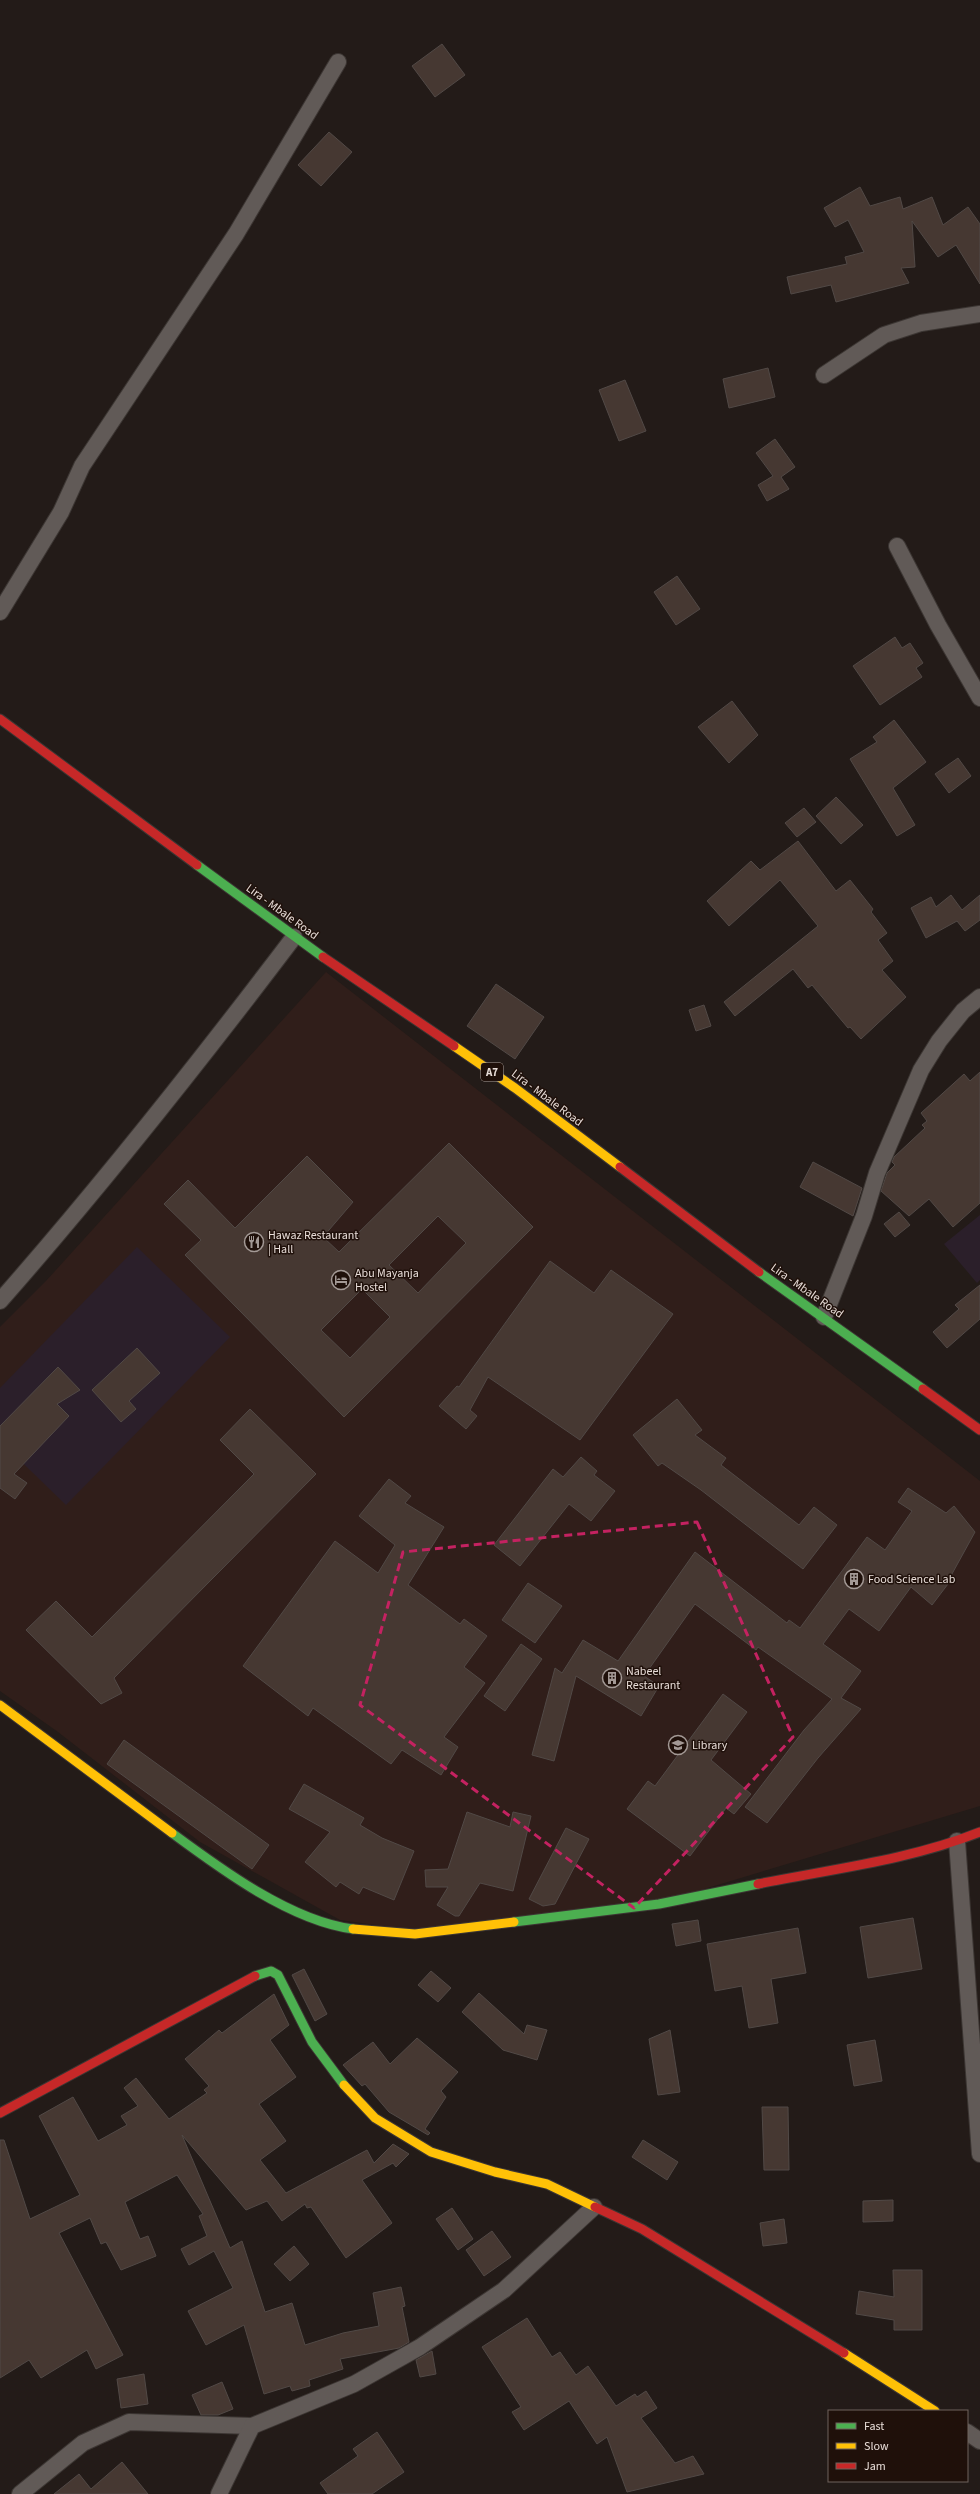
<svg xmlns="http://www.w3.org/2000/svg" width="980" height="2494" font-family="'Source Sans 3',sans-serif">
	<rect width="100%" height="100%" fill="#231b18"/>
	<!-- education -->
	<polygon fill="#301e1a" points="326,972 980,1481 980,1806 661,1902 418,1931 340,1920 200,1842 58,1732 0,1691 0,1327 46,1281"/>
	<!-- medical -->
	<g fill="#2b1f2a">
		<polygon points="980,1215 980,1280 977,1283 944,1244"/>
		<polygon points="137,1247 230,1337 66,1505 0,1441 0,1388"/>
	</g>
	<!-- building -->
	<g fill="#463832" stroke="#514946" fill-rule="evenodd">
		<polygon points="442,44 465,75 435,97 412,66"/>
		<polygon points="329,132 352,152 321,186 298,165"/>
		<polygon points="860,187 870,206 900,197 903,209 932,197 943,225 968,207 980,224 980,284 956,245 938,257 912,221 915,267 901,268 909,283 836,302 831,285 791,294 787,277 847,264 845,257 864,252 848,220 835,227 824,208"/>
		<polygon points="768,368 775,397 729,408 723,379"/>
		<polygon points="625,380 646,431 619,441 599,390"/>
		<polygon points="775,439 795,467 781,477 789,489 767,501 758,485 773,476 756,453"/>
		<polygon points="677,576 700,609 676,625 654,592"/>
		<polygon points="895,637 902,648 910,643 923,663 916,668 922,677 880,705 853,666"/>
		<polygon points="732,701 758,735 729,763 698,727"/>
		<polygon points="894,720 926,762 893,788 915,825 897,836 850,759 877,742 873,737"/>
		<polygon points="958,758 971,776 949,793 935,774"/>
		<polygon points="836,797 863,825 841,844 816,816"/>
		<polygon points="804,808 816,822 797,837 785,823"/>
		<polygon points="798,841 836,891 850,880 873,909 871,912 887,933 878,940 893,961 882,970 906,997 861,1039 850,1027 848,1028 812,985 808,988 793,969 735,1016 724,1002 818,926 780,880 729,926 707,901 751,861 760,870"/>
		<polygon points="951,895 962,910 980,895 980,920 965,931 957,921 926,938 911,908 931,897 936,907"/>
		<polygon points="496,984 544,1017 515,1059 467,1026"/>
		<polygon points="704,1005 711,1026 696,1031 689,1010"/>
		<polygon points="980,1072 980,1203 953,1227 929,1199 909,1216 881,1191 887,1173 895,1165 892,1162 894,1157 925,1128 922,1125 927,1121 921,1113 964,1074 970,1081"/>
		<path d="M449,1143L533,1227L344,1417L185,1255L201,1240L164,1204L188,1180L235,1228L307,1156L353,1202L323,1237L339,1252ZM438,1216L466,1243L418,1293L389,1265ZM362,1289L390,1317L350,1358L321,1330Z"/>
		<polygon points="813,1162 862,1188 853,1216 800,1187"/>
		<polygon points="899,1212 910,1225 895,1237 884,1224"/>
		<polygon points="550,1261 594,1293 611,1270 673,1314 580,1440 488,1377 470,1410 477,1416 466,1429 439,1406 457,1386 459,1387"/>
		<polygon points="980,1285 980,1319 947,1348 933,1332 959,1309 955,1305"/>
		<polygon points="137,1348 160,1373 129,1401 136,1409 121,1422 92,1390"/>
		<polygon points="58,1367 80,1390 57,1404 69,1416 14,1474 27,1483 15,1499 0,1488 0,1426"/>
		<polygon points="677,1399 702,1430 695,1435 726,1458 721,1465 799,1525 814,1507 837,1525 803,1569 701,1490 662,1463 658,1466 633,1435"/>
		<polygon points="250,1409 316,1474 114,1678 122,1693 101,1704 26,1630 56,1601 92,1637 254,1474 220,1440"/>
		<polygon points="581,1457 597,1471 594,1475 615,1491 591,1521 569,1504 520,1566 494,1545 553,1469 563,1477"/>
		<polygon points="389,1479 411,1496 405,1503 444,1527 408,1585 460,1624 464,1619 487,1636 464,1667 485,1683 444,1737 458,1747 441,1775 402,1750 391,1764 313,1708 308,1716 243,1666 335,1541 378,1573 395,1545 359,1516"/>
		<polygon points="908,1488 946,1513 954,1506 975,1532 947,1583 948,1584 932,1605 911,1587 879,1631 849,1609 823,1644 861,1671 841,1698 861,1709 818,1758 767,1823 745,1807 804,1730 832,1699 758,1647 756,1650 695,1604 644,1676 659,1686 641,1716 576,1676 554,1761 532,1755 555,1668 562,1673 583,1640 618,1661 695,1552 787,1623 789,1620 800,1628 867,1537 885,1550 912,1511 898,1502"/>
		<polygon points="528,1583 562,1606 535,1643 502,1620"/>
		<polygon points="521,1644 542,1659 505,1711 484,1696"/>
		<polygon points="723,1694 747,1712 711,1760 751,1794 734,1814 726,1808 690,1856 627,1809 648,1781 655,1786"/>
		<polygon points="124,1740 269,1845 252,1869 107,1764"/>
		<polygon points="304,1784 364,1818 360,1825 382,1838 414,1851 394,1900 363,1887 359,1894 340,1882 336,1887 305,1862 330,1832 289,1809"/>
		<polygon points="467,1812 510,1827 513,1812 531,1816 513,1891 480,1883 459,1916 455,1916 437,1905 448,1887 426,1887 425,1870 448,1869"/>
		<polygon points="566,1828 589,1839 555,1904 543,1906 529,1899"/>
		<polygon points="913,1918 922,1969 868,1978 860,1927"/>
		<polygon points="698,1920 701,1941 676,1946 672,1924"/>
		<polygon points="798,1928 806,1973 771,1979 778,2023 749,2028 742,1986 715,1991 707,1944"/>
		<polygon points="304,1969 327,2014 315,2021 292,1975"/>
		<polygon points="431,1971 451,1988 438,2002 418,1985"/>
		<polygon points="479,1993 524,2034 527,2025 547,2030 537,2060 503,2050 462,2012"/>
		<polygon points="274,1994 289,2025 270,2040 296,2077 259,2104 286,2141 260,2160 286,2193 367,2150 374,2163 393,2144 409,2154 396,2167 393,2163 362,2180 392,2223 346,2258 311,2207 307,2208 305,2204 282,2221 267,2201 246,2210 182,2135 230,2248 242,2241 265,2312 292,2303 305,2345 343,2333 379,2326 373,2293 401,2287 405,2306 402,2307 409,2342 399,2348 340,2359 343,2369 309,2380 310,2386 292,2391 290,2386 264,2394 244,2325 206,2345 188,2311 233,2288 214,2251 189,2265 181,2249 207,2236 199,2216 203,2214 177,2175 125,2202 140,2239 148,2236 156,2256 121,2270 106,2242 101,2244 90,2218 59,2233 123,2355 96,2369 87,2350 41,2378 29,2360 0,2378 0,2140 4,2140 30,2219 80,2195 39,2116 73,2097 98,2141 127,2125 121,2116 138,2106 124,2088 136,2078 169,2119 207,2093 204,2090 209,2086 185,2059 219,2030 222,2033"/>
		<polygon points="670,2030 680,2092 658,2095 649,2039"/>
		<polygon points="417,2038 458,2072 441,2091 446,2097 425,2129 430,2133 428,2135 389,2112 365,2084 362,2086 343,2065 373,2042 390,2064"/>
		<polygon points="875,2040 882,2081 854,2086 847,2045"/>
		<polygon points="762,2107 788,2107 789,2170 764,2170"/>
		<polygon points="643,2140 678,2162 667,2180 632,2157"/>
		<polygon points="893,2200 893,2221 863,2222 863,2201"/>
		<polygon points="452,2208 473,2239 458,2250 436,2219"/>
		<polygon points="784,2219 787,2243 763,2246 760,2223"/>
		<polygon points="492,2231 511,2257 484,2276 466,2250"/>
		<polygon points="294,2246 309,2264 290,2281 274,2264"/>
		<polygon points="893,2270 922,2270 922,2330 894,2330 894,2320 856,2314 859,2291 894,2297"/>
		<polygon points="527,2318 552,2357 560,2352 576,2375 588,2366 616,2406 635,2394 637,2397 646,2391 657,2408 641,2418 675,2463 693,2456 704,2474 627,2492 607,2437 597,2444 569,2401 524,2430 512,2412 521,2407 482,2347"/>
		<polygon points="432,2351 436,2374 420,2377 416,2360"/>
		<polygon points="144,2374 148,2404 121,2408 117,2379"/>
		<polygon points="222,2382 233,2409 218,2415 201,2415 192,2395"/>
		<polygon points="377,2432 404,2472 372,2494 328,2494 320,2483 358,2456 353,2449"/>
		<polygon points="122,2462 148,2494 54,2494 79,2474 91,2489"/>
	</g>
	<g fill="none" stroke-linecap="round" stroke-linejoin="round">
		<defs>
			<g id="street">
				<polyline points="824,375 884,335 921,323 980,314"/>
				<polyline points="897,546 938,625 980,698"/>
				<polyline points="0,612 61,512 82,466 236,234 338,62"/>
				<path d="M0,1301C103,1184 200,1061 294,937"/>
				<polyline points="824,1317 864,1216 877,1173 921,1070 939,1041 963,1011 980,997"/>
				<polyline points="957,1841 980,2154"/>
				<polyline points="967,2432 980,2441"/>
				<polyline points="20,2494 83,2443 129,2422 252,2426"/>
				<polyline points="219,2494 252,2426 354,2384 420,2347 504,2290 594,2207"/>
			</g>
			<g id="fast">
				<polyline points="197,865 323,957"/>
				<polyline points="759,1272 923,1389"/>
				<path d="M172,1833C222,1870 291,1921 353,1929"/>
				<polyline points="514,1922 659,1904 758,1884"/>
				<polyline points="255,1976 271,1971 278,1975 312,2042 344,2085"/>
			</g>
			<g id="slow">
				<polyline points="454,1046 515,1088 620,1167"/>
				<polyline points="0,1705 172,1833"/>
				<polyline points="353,1929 415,1934 514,1922"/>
				<polyline points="344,2085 375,2118 431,2152 495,2172 547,2184 595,2207"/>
				<polyline points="844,2353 935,2411"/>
			</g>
			<g id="jam">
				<polyline points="0,719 197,865"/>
				<polyline points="323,957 454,1046"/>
				<polyline points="620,1167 759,1272"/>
				<polyline points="923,1389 980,1430"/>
				<path d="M758,1884C832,1869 910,1860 980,1832"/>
				<polyline points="0,2113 255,1976"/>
				<polyline points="595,2207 642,2229 844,2353"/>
			</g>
		</defs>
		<!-- street casing -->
		<use href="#street" stroke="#3c3633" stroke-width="18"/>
		<!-- fast casing -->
		<use href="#fast" stroke="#3c3633" stroke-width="11"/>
		<!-- slow casing -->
		<use href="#slow" stroke="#3c3633" stroke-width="11"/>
		<!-- jam casing -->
		<use href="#jam" stroke="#3c3633" stroke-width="11"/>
		<!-- street -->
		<use href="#street" stroke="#615a57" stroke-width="16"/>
		<!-- fast -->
		<use href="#fast" stroke="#4caf50" stroke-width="9"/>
		<!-- slow -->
		<use href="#slow" stroke="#ffc107" stroke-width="9"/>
		<!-- jam -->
		<use href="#jam" stroke="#c62828" stroke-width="9"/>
	</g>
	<!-- marked area -->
	<path fill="none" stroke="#c42261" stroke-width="3" stroke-dasharray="8 5" stroke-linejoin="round" d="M697,1522L793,1737L634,1908L360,1705L403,1552Z"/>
	<!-- icons -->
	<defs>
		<symbol id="restaurant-ring" viewBox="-11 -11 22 22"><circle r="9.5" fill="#1f100a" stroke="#a39995" stroke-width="1.5"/><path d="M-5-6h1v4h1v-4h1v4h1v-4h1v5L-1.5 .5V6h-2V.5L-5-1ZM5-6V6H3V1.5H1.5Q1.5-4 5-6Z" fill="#a39995"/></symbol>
		<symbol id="hotel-ring" viewBox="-11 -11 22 22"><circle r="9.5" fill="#1f100a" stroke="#a39995" stroke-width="1.5"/><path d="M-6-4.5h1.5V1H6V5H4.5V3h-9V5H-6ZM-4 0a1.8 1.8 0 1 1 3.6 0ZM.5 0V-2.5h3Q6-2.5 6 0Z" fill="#a39995"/></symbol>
		<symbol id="building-ring" viewBox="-11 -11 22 22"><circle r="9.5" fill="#1f100a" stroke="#a39995" stroke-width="1.5"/><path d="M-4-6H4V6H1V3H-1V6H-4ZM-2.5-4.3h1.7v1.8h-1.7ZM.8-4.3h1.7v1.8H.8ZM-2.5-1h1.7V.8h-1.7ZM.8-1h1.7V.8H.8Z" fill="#a39995"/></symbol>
		<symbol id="school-ring" viewBox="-11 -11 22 22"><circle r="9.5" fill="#1f100a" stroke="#a39995" stroke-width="1.5"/><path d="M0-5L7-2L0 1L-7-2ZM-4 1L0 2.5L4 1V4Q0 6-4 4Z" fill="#a39995"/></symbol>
	</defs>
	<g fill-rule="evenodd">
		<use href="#restaurant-ring" x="243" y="1231" width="22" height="22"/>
		<use href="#hotel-ring" x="330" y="1269" width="22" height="22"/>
		<use href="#building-ring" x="843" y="1568" width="22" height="22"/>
		<use href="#building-ring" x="601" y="1667" width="22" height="22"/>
		<use href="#school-ring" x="667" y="1734" width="22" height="22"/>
	</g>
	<g text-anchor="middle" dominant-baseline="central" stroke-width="3" stroke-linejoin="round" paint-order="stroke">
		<!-- shield labels -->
		<rect fill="#1f100a" stroke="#aca09a" stroke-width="1" x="481" y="1063" width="22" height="18" rx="3"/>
		<g font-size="11" font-weight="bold" fill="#e8ddd8">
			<text x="492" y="1072">A7</text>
		</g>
		<!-- street labels -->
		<g font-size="12" fill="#e8ddd8" stroke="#1f100a">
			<text transform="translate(282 912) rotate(36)">Lira - Mbale Road</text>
			<text transform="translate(547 1098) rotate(37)">Lira - Mbale Road</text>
			<text transform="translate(807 1291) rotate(35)">Lira - Mbale Road</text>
		</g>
		<!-- poi labels -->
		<g font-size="12" fill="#e8ddd8" stroke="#1f100a" text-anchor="start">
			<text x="268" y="1235">Hawaz Restaurant<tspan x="268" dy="14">| Hall</tspan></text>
			<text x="355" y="1273">Abu Mayanja<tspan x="355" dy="14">Hostel</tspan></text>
			<text x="868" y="1579">Food Science Lab</text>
			<text x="626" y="1671">Nabeel<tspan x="626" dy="14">Restaurant</tspan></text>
			<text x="692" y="1745">Library</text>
		</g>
	</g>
	<!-- legend -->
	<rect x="828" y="2410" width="140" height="72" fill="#1f100a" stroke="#6f625c"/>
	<rect x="836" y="2423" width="20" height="6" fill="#4caf50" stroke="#6f625c"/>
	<text x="864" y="2430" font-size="12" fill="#e8ddd8">Fast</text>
	<rect x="836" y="2443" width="20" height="6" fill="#ffc107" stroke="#6f625c"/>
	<text x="864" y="2450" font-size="12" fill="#e8ddd8">Slow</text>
	<rect x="836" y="2463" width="20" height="6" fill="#c62828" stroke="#6f625c"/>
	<text x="864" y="2470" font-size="12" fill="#e8ddd8">Jam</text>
</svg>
